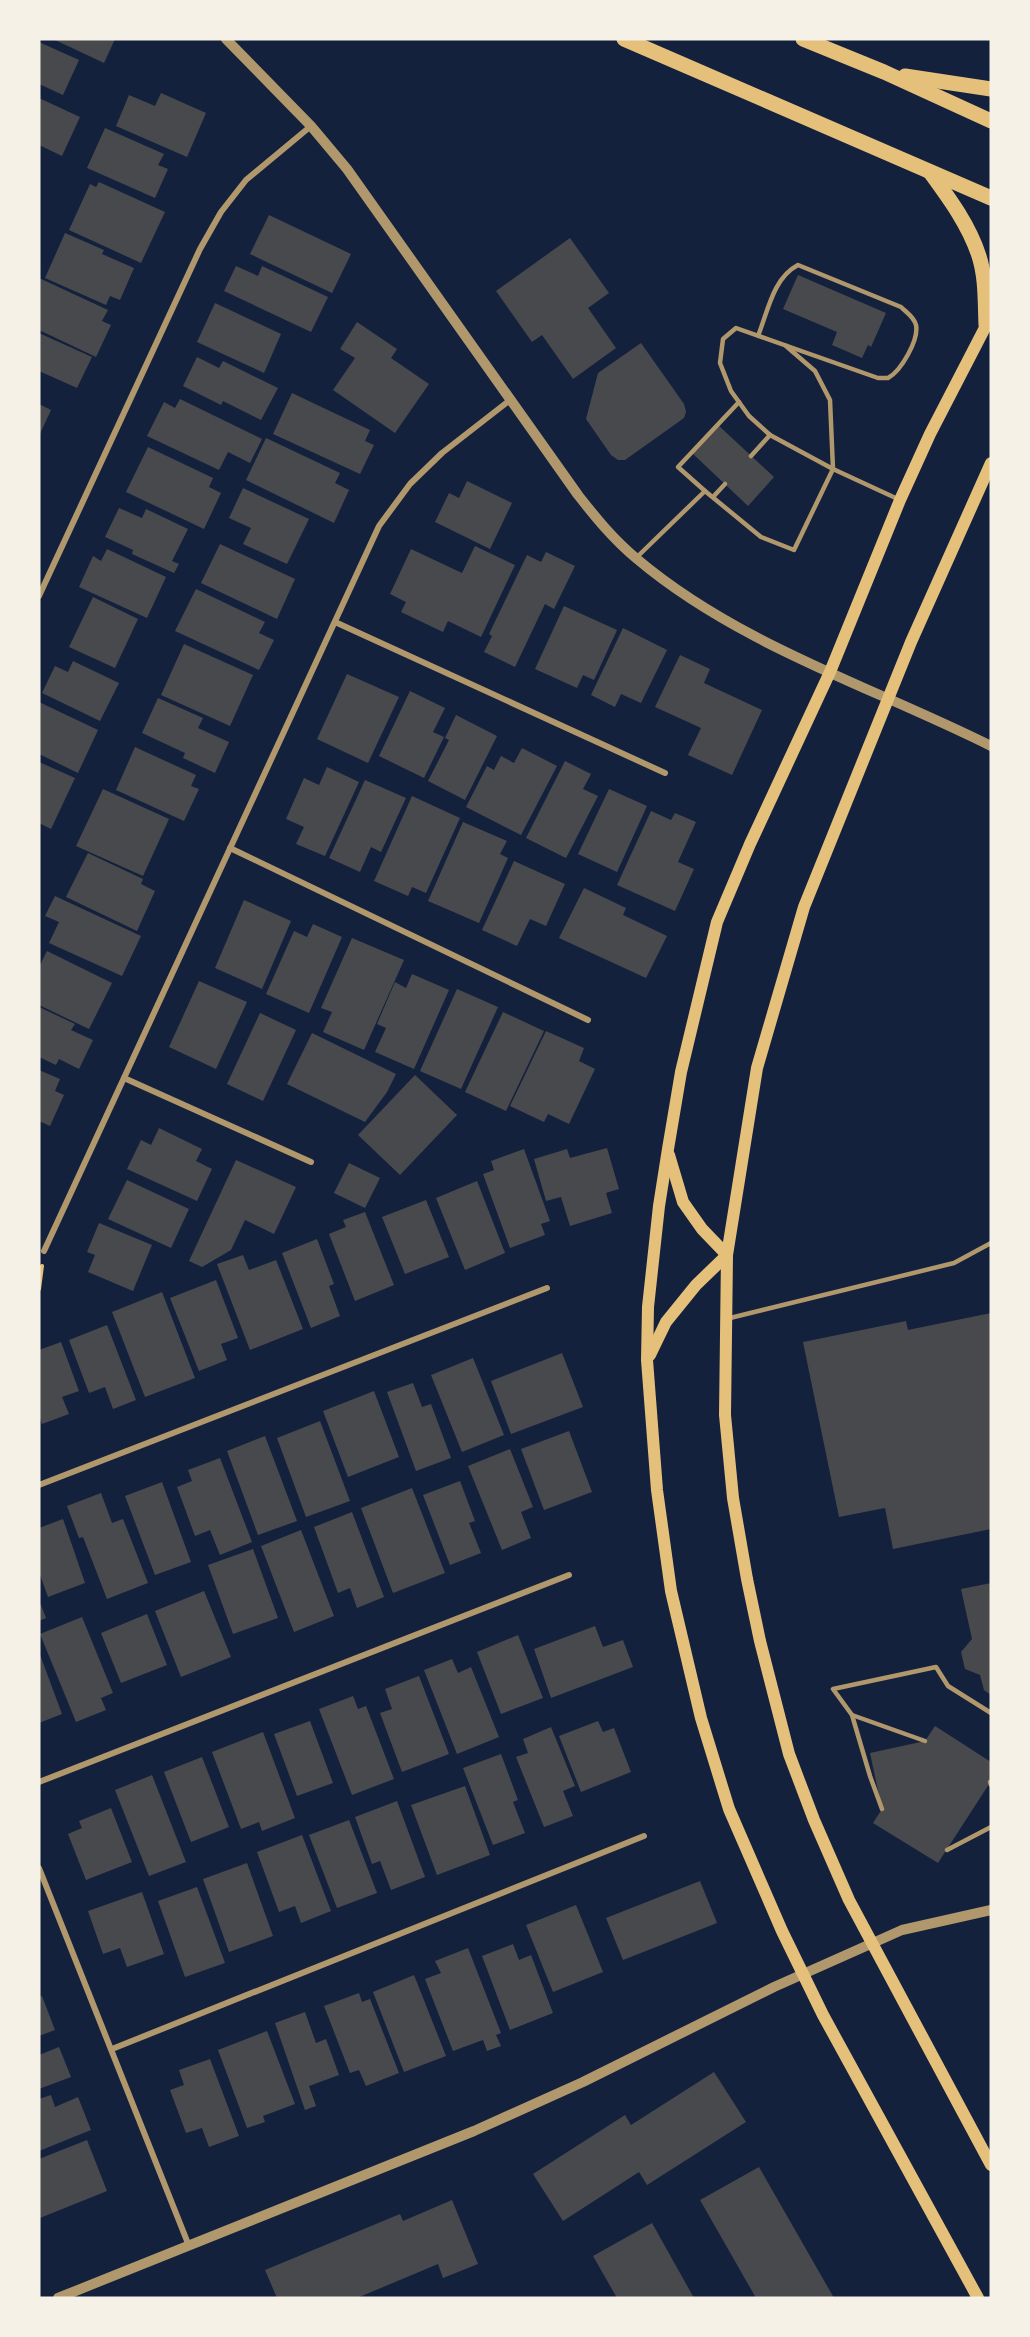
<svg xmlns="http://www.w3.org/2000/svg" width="1030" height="2337" font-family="'Work Sans',sans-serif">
	<rect width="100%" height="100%" fill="#14213d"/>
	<!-- building -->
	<g fill="#48494c">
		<polygon points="53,39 115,39 104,63"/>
		<polygon points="39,42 79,60 63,95 39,84"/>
		<polygon points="161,93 206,113 187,157 116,126 129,95 155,106"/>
		<polygon points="39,98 80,117 62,156 39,145"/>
		<polygon points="105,128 164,154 158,165 168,169 155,198 87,168"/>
		<polygon points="99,182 165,212 141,263 69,230 90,184 96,187"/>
		<polygon points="269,215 351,254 332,293 250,254"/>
		<polygon points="65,233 104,250 102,254 134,268 120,300 110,296 106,305 45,278"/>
		<polygon points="570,238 609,293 588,308 616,348 573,379 542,335 532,342 496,291"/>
		<polygon points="236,266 258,276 262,266 328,297 311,332 224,291"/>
		<polygon points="798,275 886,313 871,347 868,345 862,358 832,345 837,332 783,309"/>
		<polygon points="39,278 108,310 102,321 111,325 96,357 39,330"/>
		<polygon points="215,303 281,334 264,373 197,342"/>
		<polygon points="357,322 397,349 391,358 429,384 395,433 333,390 355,358 340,349"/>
		<polygon points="39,333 92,357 77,388 39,371"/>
		<polygon points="641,343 684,404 686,412 684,418 625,460 618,460 611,455 586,419 598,373"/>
		<polygon points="197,357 219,368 223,361 278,388 261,420 223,401 221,405 183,386"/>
		<polygon points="292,393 370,430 365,441 374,445 360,474 273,434"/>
		<polygon points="180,399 262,439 250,463 228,452 219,470 147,436 164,402 175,408"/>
		<polygon points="39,404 51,410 39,436"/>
		<polygon points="718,425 774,477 748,506 692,453"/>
		<polygon points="266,438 340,473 335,483 349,490 334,523 246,480"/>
		<polygon points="148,447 213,478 209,487 221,493 204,529 126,492"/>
		<polygon points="467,481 512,503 490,549 435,522 449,493 459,498"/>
		<polygon points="243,488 309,519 287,564 243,544 251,528 229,518"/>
		<polygon points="119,508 142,518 146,509 188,529 172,561 179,564 174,573 132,554 133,550 105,537"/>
		<polygon points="220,544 295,579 277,619 201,583"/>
		<polygon points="475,546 515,565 481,637 448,621 443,632 401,612 406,602 390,594 411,549 462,573"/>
		<polygon points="107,549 166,577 147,618 79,587 93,556 101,561"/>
		<polygon points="546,552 575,566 554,609 545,604 515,667 484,652 492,636 489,634 527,555 541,562"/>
		<polygon points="196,589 265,622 259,633 274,640 259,670 175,631"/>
		<polygon points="93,597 138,619 115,668 69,647"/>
		<polygon points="564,606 617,630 594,680 583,675 577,688 535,669"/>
		<polygon points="623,628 667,650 641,703 621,694 615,707 591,695"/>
		<polygon points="184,644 253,675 230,726 161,695"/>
		<polygon points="680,655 710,669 704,683 762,710 732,775 688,755 701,728 655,707"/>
		<polygon points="73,661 119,683 100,721 42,693 55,666 68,672"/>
		<polygon points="347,674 399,697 368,763 317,739"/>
		<polygon points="410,691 445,708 433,732 444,737 424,778 379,756"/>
		<polygon points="158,698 203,718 198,728 229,742 215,773 183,758 185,753 142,733"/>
		<polygon points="39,702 98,730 78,773 39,754"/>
		<polygon points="456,715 497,736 465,800 428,781 449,740 445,738"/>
		<polygon points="135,747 196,775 191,786 199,789 184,821 116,790"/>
		<polygon points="522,748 557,766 521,835 466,807 487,766 494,770 501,756 514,763"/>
		<polygon points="565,761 591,774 583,789 598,796 566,858 526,838"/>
		<polygon points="39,762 75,778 51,829 39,823"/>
		<polygon points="327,767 359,782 325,856 296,844 304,827 286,819 304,778 319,785"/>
		<polygon points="365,780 406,798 381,852 371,847 360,872 329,858"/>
		<polygon points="103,789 169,819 143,876 76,846"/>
		<polygon points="609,789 647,806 617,872 578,854"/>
		<polygon points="412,796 460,818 426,893 412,887 408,896 374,881"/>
		<polygon points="651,811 671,820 675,813 696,822 678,862 694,869 675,911 617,885"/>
		<polygon points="463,822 507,841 500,854 508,858 479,923 428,901"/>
		<polygon points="88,853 143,879 141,884 155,891 137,931 66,897"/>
		<polygon points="514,861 565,884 546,926 530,919 517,946 482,930"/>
		<polygon points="584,888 626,908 623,915 667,936 646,978 559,938"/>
		<polygon points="55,896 141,936 122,976 49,943 59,922 45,916"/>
		<polygon points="244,900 291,921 262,989 215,968"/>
		<polygon points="313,924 342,937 309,1013 266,994 294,931 307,937"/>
		<polygon points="352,938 404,960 364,1050 323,1032 332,1012 321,1008"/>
		<polygon points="47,951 112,983 89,1029 39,1005 39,967"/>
		<polygon points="412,974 449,990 414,1069 375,1052 386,1028 377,1024 395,982 406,988"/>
		<polygon points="199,981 247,1002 216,1069 169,1047"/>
		<polygon points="457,989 498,1007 461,1089 420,1071"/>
		<polygon points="39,1007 75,1024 71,1030 93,1040 79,1069 59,1059 56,1065 39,1057"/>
		<polygon points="503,1012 544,1031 506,1111 465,1092"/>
		<polygon points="260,1013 296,1030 263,1101 227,1084"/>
		<polygon points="546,1031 584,1048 579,1061 595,1069 569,1124 548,1114 544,1122 510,1106"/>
		<polygon points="312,1033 396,1074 387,1092 365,1122 287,1084"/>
		<polygon points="39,1070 60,1079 55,1091 64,1095 50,1126 39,1121"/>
		<polygon points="415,1075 457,1115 400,1175 358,1135"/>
		<polygon points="159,1128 202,1149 196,1161 212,1169 197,1201 127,1169 141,1140 151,1145"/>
		<polygon points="607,1148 619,1189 606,1193 612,1213 570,1226 561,1197 546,1201 534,1159 567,1149 570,1158"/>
		<polygon points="524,1149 550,1221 541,1224 545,1235 510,1248 483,1174 494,1170 491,1161"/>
		<polygon points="236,1160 296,1187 274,1234 245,1220 231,1250 202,1267 189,1261"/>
		<polygon points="349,1163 380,1178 365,1208 334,1193"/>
		<polygon points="127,1180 189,1209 171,1248 108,1219"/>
		<polygon points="477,1181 505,1253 465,1270 436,1198"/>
		<polygon points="426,1200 449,1257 405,1274 382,1217"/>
		<polygon points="365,1212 394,1285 355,1301 329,1234 346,1227 343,1220"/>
		<polygon points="99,1223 152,1245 133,1291 88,1272 95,1255 87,1252"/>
		<polygon points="317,1239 334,1284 329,1286 340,1316 311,1328 282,1253"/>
		<polygon points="243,1255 249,1270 276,1260 303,1329 250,1350 217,1264"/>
		<polygon points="216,1280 238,1338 221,1344 227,1360 199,1371 170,1298"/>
		<polygon points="162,1292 195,1378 145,1397 112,1312"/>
		<polygon points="991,1313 991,1529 893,1549 885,1508 839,1517 803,1342 906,1321 908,1330"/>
		<polygon points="107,1325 136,1400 113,1409 105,1387 89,1393 69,1340"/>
		<polygon points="61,1342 79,1391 62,1397 69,1414 42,1424 39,1415 39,1350"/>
		<polygon points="562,1353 583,1407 511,1434 491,1381"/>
		<polygon points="473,1358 504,1435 462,1452 431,1375"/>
		<polygon points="413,1383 422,1407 431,1404 451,1458 416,1471 387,1392"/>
		<polygon points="374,1391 399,1457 348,1477 323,1411"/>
		<polygon points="320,1421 350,1501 306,1517 277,1438"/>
		<polygon points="569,1431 592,1492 544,1510 521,1449"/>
		<polygon points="265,1436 297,1521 258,1535 227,1451"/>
		<polygon points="510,1449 533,1507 521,1512 531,1538 502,1550 468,1466"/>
		<polygon points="220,1458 252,1542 220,1555 210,1530 195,1536 177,1487 192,1481 188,1470"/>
		<polygon points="460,1481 475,1521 469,1523 481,1553 450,1565 423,1495"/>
		<polygon points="162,1482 191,1562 155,1575 125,1496"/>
		<polygon points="412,1488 445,1573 393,1593 361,1508"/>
		<polygon points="101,1493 112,1523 123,1519 148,1583 107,1599 83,1537 79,1538 67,1506"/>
		<polygon points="352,1512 384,1597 357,1608 350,1588 338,1593 314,1527"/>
		<polygon points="63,1519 85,1583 48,1597 39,1572 39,1528"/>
		<polygon points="301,1530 334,1616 294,1632 261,1546"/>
		<polygon points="253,1549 278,1618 233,1634 208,1565"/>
		<polygon points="991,1583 991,1695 984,1690 980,1675 965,1669 961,1652 972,1639 961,1589"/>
		<polygon points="204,1591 231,1657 181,1677 155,1611"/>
		<polygon points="39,1600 46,1618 39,1621"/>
		<polygon points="147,1614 167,1665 121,1683 101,1633"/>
		<polygon points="82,1617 113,1693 101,1698 106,1710 76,1722 40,1634"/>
		<polygon points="595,1626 603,1647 623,1640 633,1667 551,1698 534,1649"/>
		<polygon points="518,1635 543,1698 501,1714 477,1652"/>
		<polygon points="39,1652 62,1714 39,1723"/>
		<polygon points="452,1659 458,1673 471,1667 499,1737 457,1754 424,1670"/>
		<polygon points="419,1676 449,1754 402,1772 380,1713 392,1709 385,1689"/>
		<polygon points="353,1696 358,1709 366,1706 394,1779 352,1795 319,1709"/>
		<polygon points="310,1721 333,1783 297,1796 274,1734"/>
		<polygon points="598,1721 603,1732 614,1728 631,1772 581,1792 559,1736"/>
		<polygon points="935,1726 991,1762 991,1781 938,1863 873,1823 882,1809 870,1753 925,1741"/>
		<polygon points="551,1727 575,1786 563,1791 573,1816 544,1827 516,1757 528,1753 523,1739"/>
		<polygon points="263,1732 295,1818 262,1831 259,1822 241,1829 212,1752"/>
		<polygon points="501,1754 518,1800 513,1802 525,1833 493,1845 463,1768"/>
		<polygon points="202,1757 229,1827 191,1842 164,1772"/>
		<polygon points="152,1775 186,1862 149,1876 115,1790"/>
		<polygon points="465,1786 490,1855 437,1875 411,1805"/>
		<polygon points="397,1801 425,1877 391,1890 380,1861 372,1864 355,1817"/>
		<polygon points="111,1808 132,1862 86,1880 68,1834 82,1828 79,1821"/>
		<polygon points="349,1820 377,1893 337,1908 309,1835"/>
		<polygon points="302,1835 331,1911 301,1923 295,1906 279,1912 257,1852"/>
		<polygon points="247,1863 273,1936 229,1952 203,1879"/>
		<polygon points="700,1881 717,1923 623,1960 606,1918"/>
		<polygon points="197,1887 225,1963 185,1977 158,1901"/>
		<polygon points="142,1892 164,1954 127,1967 120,1948 103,1954 88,1911"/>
		<polygon points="576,1905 603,1972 553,1992 526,1925"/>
		<polygon points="513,1944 519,1960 531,1955 553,2013 510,2030 482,1956"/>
		<polygon points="468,1948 501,2033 496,2035 501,2046 487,2051 483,2040 453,2051 425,1979 441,1973 435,1961"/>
		<polygon points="414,1975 446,2056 404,2072 373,1992"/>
		<polygon points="359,1993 362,2002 370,1999 399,2073 366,2086 359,2070 350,2073 324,2006"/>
		<polygon points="42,1996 55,2030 39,2036 39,1997"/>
		<polygon points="305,2012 316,2043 326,2039 339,2075 309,2086 316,2106 305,2110 275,2023"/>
		<polygon points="267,2031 295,2104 263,2116 265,2122 247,2128 218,2050"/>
		<polygon points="59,2047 71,2077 39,2089 39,2055"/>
		<polygon points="210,2059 239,2136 209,2147 202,2128 186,2133 170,2090 184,2085 179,2070"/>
		<polygon points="714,2072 746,2122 647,2185 639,2172 563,2221 533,2174 625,2115 631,2125"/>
		<polygon points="51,2095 55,2107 78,2097 91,2130 39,2151 39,2099"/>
		<polygon points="87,2140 107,2191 40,2218 39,2159"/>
		<polygon points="759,2167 834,2298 756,2298 700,2200"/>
		<polygon points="452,2200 478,2264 443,2278 438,2264 357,2298 277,2298 265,2270 400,2214 403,2221"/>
		<polygon points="652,2223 694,2298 617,2298 593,2256"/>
	</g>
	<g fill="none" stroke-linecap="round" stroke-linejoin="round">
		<!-- path -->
		<polyline stroke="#e5c07b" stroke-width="4" points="39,1289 42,1266"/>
		<!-- service -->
		<g stroke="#b1986c" stroke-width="4.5">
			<polyline points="786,346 815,371 830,400 833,469 900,500"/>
			<polyline points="751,456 770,435"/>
			<polyline points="705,491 678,467 739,402"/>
			<polyline points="713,497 725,484"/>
			<path d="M636,558L705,491L761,537L794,550L833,469L770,435L749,416L731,391L720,363L723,339L736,328C783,345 831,361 878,378H888C901,371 919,340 916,325C914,317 907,313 901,307L798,265C773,278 768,311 758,336"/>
			<polyline points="726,1319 954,1263 991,1243"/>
			<polyline points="852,1715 925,1741"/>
			<polyline points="990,1782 991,1785"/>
			<polyline points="882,1809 870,1776 852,1715 833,1689 936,1667 948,1686 991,1713"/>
			<polyline points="947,1850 991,1827"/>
		</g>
		<!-- minor -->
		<g stroke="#b1986c" stroke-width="6">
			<polyline points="39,596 200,249 221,212 246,180 311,126"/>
			<polyline points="335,622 665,773"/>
			<polyline points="230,848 588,1020"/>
			<polyline points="124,1078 311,1162"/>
			<polyline points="44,1251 379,526 410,484 442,453 510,400"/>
			<polyline points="39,1485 547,1288"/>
			<polyline points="39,1782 569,1575"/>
			<polyline points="39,1868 189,2246"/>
			<polyline points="112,2049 644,1836"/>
		</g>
		<!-- tertiary -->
		<g stroke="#b1986c" stroke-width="10">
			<path d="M226,39L311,126L347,169L578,495C596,518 614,540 637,559C739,645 873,687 991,746"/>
			<polyline points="58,2298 474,2131 583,2082 774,1987 902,1930 991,1910"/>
		</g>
		<!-- secondary -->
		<g stroke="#e5c07b" stroke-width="12">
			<polyline points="991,463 911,642 804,907 757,1068 727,1255 725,1415 733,1498 747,1579 760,1641 789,1754 814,1820 849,1900 991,2165"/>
			<polyline points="669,1155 683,1202 702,1229 727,1255"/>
			<polyline points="650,1355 666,1322 696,1285 727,1255"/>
			<polyline points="978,2298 823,2015 782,1931 729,1809 701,1718 671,1591 657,1490 647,1360 648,1307 659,1206 668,1149 681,1072 717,922 750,844 830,672 900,500 930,434 990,318"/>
		</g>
		<!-- primary -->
		<g stroke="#e5c07b" stroke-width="15">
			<polyline points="624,39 991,198"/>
			<polyline points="803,39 884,72 991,121"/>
			<polyline points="905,76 991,89"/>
			<path d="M930,172C949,198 969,225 979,256C986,278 985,302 986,325"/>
		</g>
	</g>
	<!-- border -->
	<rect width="1030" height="2337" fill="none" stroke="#f6f1e7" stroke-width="81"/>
</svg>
